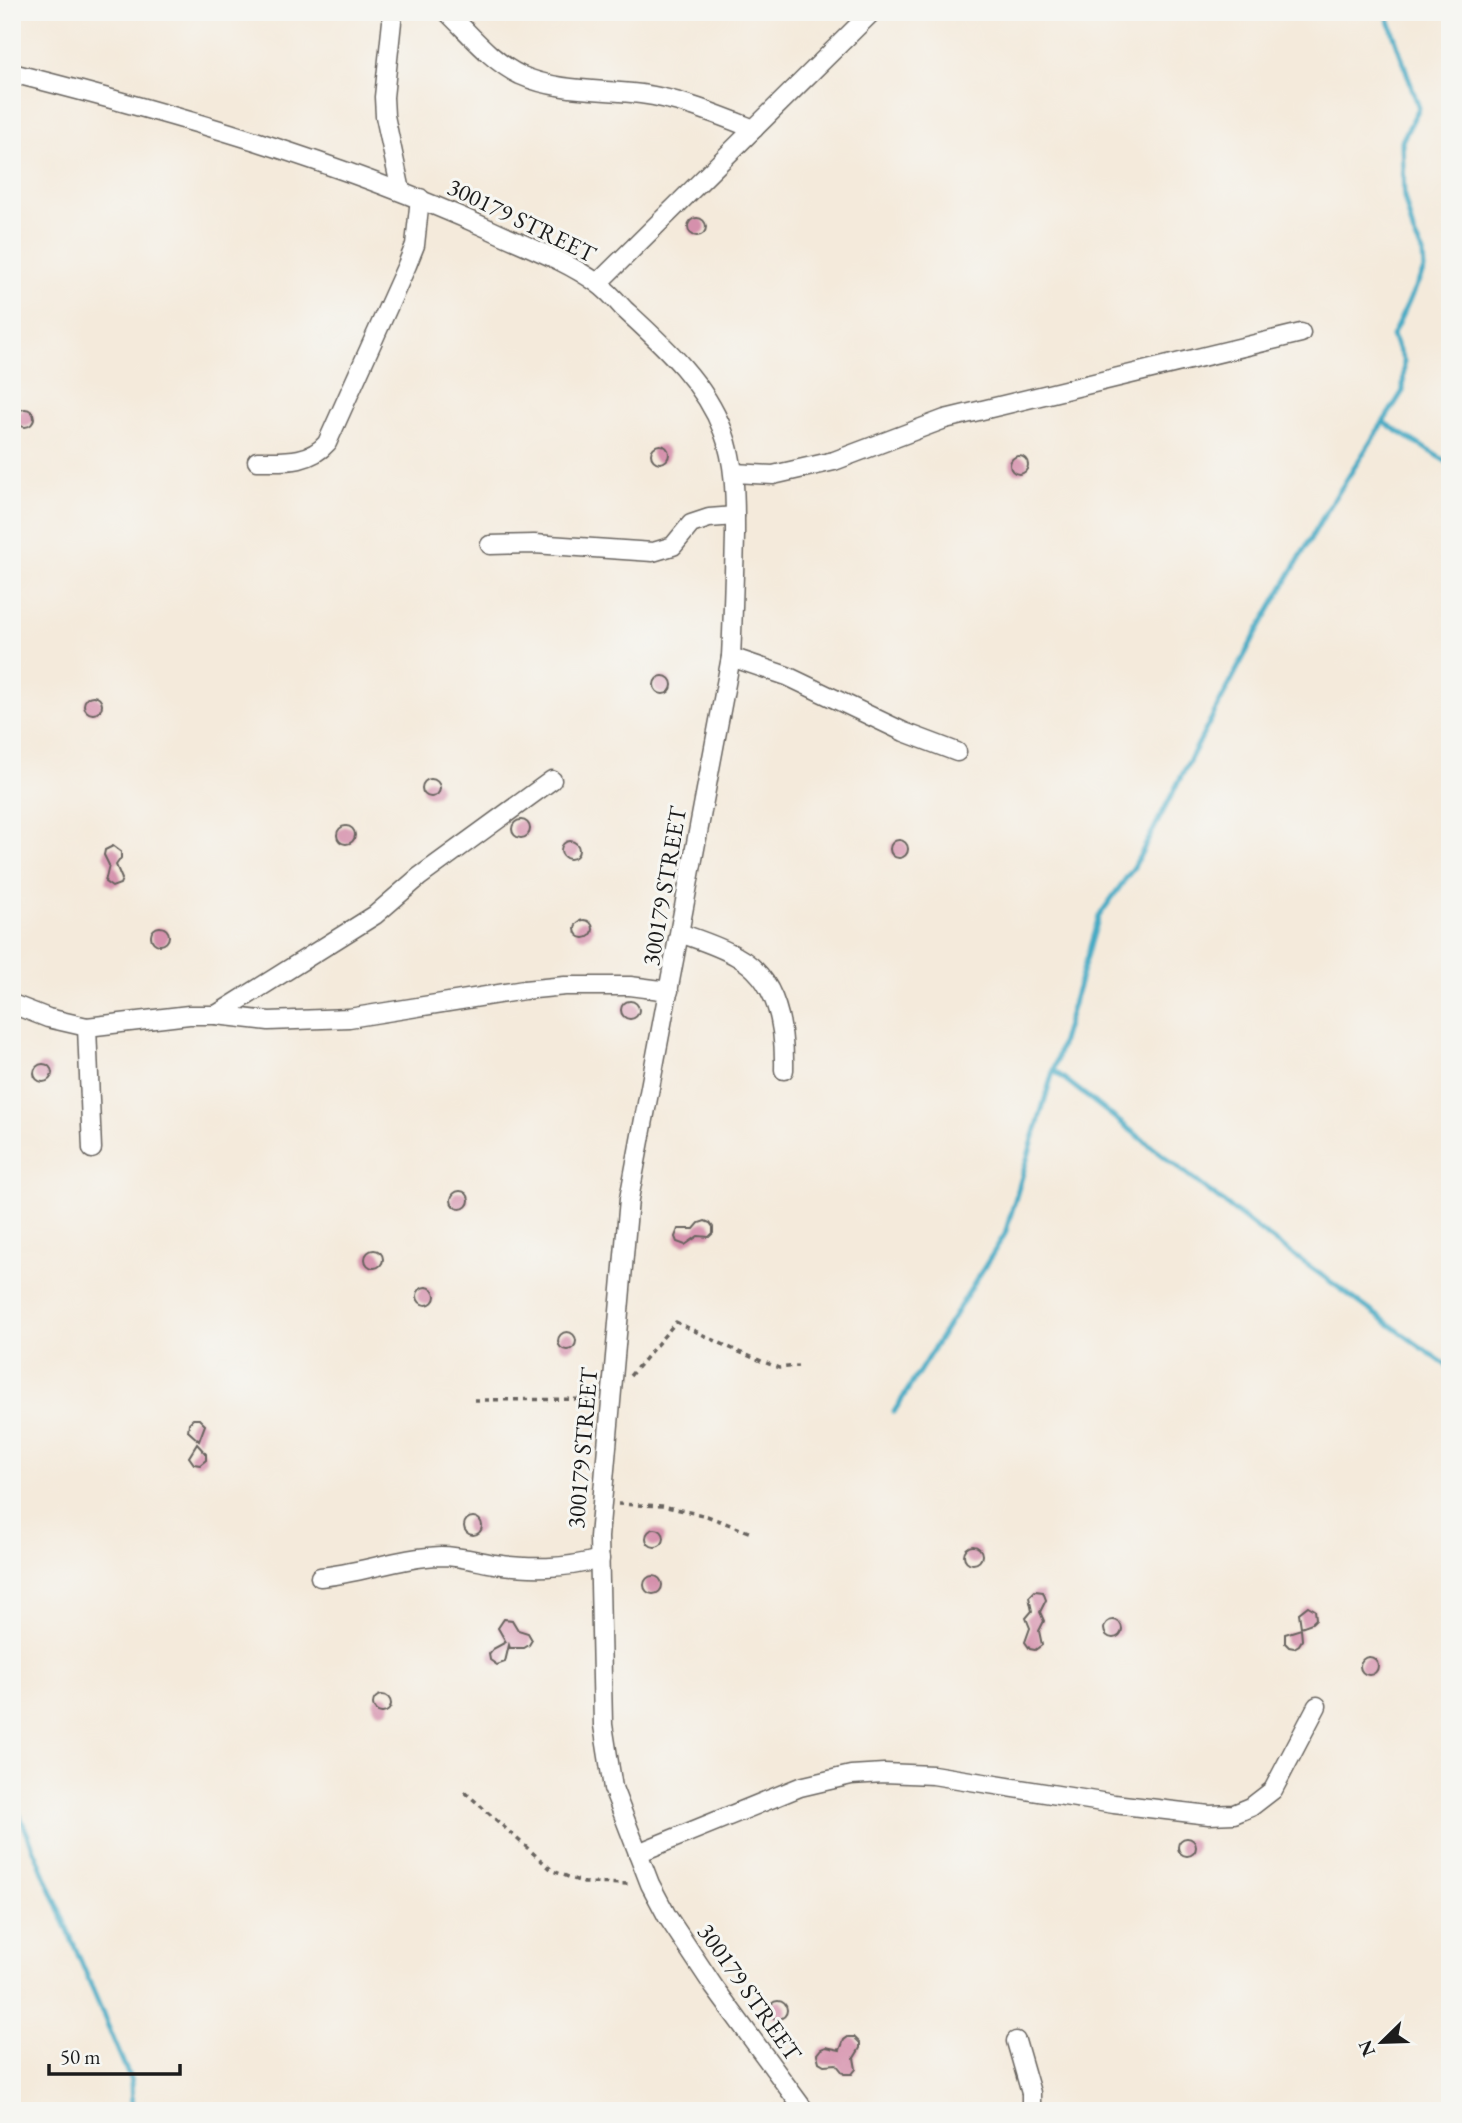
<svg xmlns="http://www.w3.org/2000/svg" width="1462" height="2123" font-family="'EB Garamond',serif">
	<rect width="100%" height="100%" fill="#f6f6f2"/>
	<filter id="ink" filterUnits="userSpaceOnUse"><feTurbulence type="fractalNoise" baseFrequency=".0143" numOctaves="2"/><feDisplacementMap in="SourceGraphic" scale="14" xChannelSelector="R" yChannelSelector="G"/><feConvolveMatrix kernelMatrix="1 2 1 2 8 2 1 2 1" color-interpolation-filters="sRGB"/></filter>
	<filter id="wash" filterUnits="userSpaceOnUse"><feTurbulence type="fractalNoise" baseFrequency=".00686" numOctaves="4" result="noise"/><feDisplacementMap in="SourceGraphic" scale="28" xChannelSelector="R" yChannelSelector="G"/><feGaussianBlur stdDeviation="1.57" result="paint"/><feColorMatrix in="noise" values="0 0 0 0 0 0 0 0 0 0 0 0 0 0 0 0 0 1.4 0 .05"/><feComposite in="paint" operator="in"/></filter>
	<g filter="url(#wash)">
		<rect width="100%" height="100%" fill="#f4eadb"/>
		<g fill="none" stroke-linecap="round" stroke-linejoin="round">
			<!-- stream -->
			<g stroke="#44aac4" stroke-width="5">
				<polyline points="1383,422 1450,464"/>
				<polyline points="1053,1070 1259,1230 1450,1368"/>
				<polyline points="894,1412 1005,1234 1099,916 1134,867 1254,637 1326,512 1403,391 1404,361 1392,336 1424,270 1423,253 1414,235 1404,197 1402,141 1419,108 1386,12"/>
				<polyline points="12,1797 131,2081 132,2111"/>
			</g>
		</g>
		<g id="blocks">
			<!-- building -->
			<g fill="#d590ac">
				<circle cx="697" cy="227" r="9"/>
				<circle cx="25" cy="418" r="9"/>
				<circle cx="660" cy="454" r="9"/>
				<circle cx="1019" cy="465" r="9"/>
				<circle cx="663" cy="685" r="9"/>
				<circle cx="93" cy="705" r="9"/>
				<circle cx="431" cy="788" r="9"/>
				<circle cx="521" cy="829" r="9"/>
				<circle cx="346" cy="835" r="9"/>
				<circle cx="899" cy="849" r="9"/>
				<circle cx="570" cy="850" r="9"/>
				<polygon points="113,846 121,852 121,858 116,865 122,879 120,884 112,887 105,882 109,865 104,855 105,850"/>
				<circle cx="584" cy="929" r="9"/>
				<circle cx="160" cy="936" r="9"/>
				<circle cx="630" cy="1010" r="9"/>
				<circle cx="43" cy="1073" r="9"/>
				<circle cx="460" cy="1200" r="9"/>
				<polygon points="705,1221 710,1223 713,1227 713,1233 709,1237 698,1236 685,1245 677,1242 675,1237 678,1229 694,1229 699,1223"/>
				<circle cx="374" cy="1259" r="9"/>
				<circle cx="426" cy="1296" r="9"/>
				<circle cx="567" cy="1341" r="9"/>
				<polygon points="193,1419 199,1419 205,1425 199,1441 188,1431 189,1423"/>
				<polygon points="197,1444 206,1454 206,1460 200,1465 194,1464 189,1457"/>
				<circle cx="473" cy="1526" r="9"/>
				<circle cx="655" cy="1538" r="9"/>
				<circle cx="973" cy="1555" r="9"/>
				<circle cx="653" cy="1585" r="9"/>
				<polygon points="1035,1591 1043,1592 1046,1600 1040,1612 1044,1621 1039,1631 1042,1645 1035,1650 1030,1649 1025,1642 1030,1628 1026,1618 1032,1611 1029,1597"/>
				<polygon points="1308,1606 1315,1610 1316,1619 1312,1623 1301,1627 1299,1613"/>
				<polygon points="504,1619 512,1620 518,1630 528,1633 532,1640 529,1645 524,1648 510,1648 509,1645 505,1662 497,1665 490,1660 489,1654 493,1649 506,1642 498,1628"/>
				<circle cx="1113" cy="1629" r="9"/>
				<polygon points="1301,1629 1302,1640 1299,1645 1294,1648 1289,1647 1285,1643 1285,1634"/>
				<circle cx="1369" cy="1666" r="9"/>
				<circle cx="382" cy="1704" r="9"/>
				<circle cx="1187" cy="1847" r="9"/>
				<circle cx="778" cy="2010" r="9"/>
				<polygon points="848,2037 854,2037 860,2043 860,2048 854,2058 856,2069 852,2074 844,2074 836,2064 824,2065 819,2062 817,2054 821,2049 826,2047 840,2050 844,2040"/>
			</g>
		</g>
	</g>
	<g filter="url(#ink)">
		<use href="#blocks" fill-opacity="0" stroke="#68645f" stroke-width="2"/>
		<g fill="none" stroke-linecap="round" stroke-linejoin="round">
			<defs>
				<g id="street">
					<polyline points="393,12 384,97 385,116 401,191"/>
					<path d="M447,12C470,34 491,61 520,75C558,92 601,89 641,94C680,99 718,115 754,129"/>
					<path d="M12,73C174,114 336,160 489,229C525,246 565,260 597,283C607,290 616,300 624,309C662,344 704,381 723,431C736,465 735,500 735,535C734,576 733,616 731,657L629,1199L599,1537L603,1725L613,1788L650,1884L667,1916L714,1987L805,2111"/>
					<polyline points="598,283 872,12"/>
					<path d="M257,461C283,461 309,464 327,443L407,265L415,245L420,198"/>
					<polyline points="734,473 773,475 834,461 945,419 1301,333"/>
					<polyline points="490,545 534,544 653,552 673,546 691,524 709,518 735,516"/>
					<polyline points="731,657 787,676 904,732 957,752"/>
					<path d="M680,933C699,940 719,946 736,956C778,978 785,1027 784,1070"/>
					<polyline points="12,1004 48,1018 87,1027 189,1015 216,1015 269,1021 349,1018 524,990 565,986 630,986 669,991"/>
					<polyline points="216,1015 375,915 419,877 552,780"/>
					<polyline points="87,1027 92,1149"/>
					<path d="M320,1577C361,1573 402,1557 441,1556C459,1556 477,1561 494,1564C531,1569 564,1569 600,1559"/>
					<polyline points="638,1853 800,1787 851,1775 884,1773 933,1775 1114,1804 1209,1815 1234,1814 1251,1807 1273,1790 1317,1706"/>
					<polyline points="1016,2041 1031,2093 1031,2111"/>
				</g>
			</defs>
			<!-- street casing -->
			<use href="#street" stroke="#68645f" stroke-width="21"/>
			<!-- path -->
			<g stroke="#68645f" stroke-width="3.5" stroke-dasharray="5 5" stroke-linecap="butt">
				<polyline points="630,1376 676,1322 739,1352 779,1368 798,1366"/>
				<polyline points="474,1400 594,1399"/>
				<polyline points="618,1504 662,1506 707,1516 751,1533"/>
				<polyline points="465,1792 553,1871 584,1883 631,1884"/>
			</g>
			<!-- street -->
			<use href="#street" stroke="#fff" stroke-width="18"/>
		</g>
	</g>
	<g text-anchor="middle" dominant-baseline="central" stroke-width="6" stroke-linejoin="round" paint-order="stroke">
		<!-- street labels -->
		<g font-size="24" fill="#1c1c1c" stroke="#f6f6f2">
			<text transform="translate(522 220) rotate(26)">300179 STREET</text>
			<text transform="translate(664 886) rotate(-80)">300179 STREET</text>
			<text transform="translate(582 1448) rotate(-85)">300179 STREET</text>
			<text transform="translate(750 1992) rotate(55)">300179 STREET</text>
		</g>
	</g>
	<!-- margin -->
	<rect width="1462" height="2123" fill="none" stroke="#f6f6f2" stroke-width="42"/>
	<!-- north arrow -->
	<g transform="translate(1382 2042) rotate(247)" stroke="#f6f6f2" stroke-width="5" paint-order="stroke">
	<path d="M0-5L12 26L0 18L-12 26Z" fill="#1c1c1c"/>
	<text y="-10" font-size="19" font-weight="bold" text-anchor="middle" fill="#1c1c1c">N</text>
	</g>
	<!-- scale -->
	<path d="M49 2064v10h131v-10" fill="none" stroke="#1c1c1c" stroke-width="3.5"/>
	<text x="60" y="2064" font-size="21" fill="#1c1c1c" stroke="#f6f6f2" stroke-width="5" paint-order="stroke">50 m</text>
</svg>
